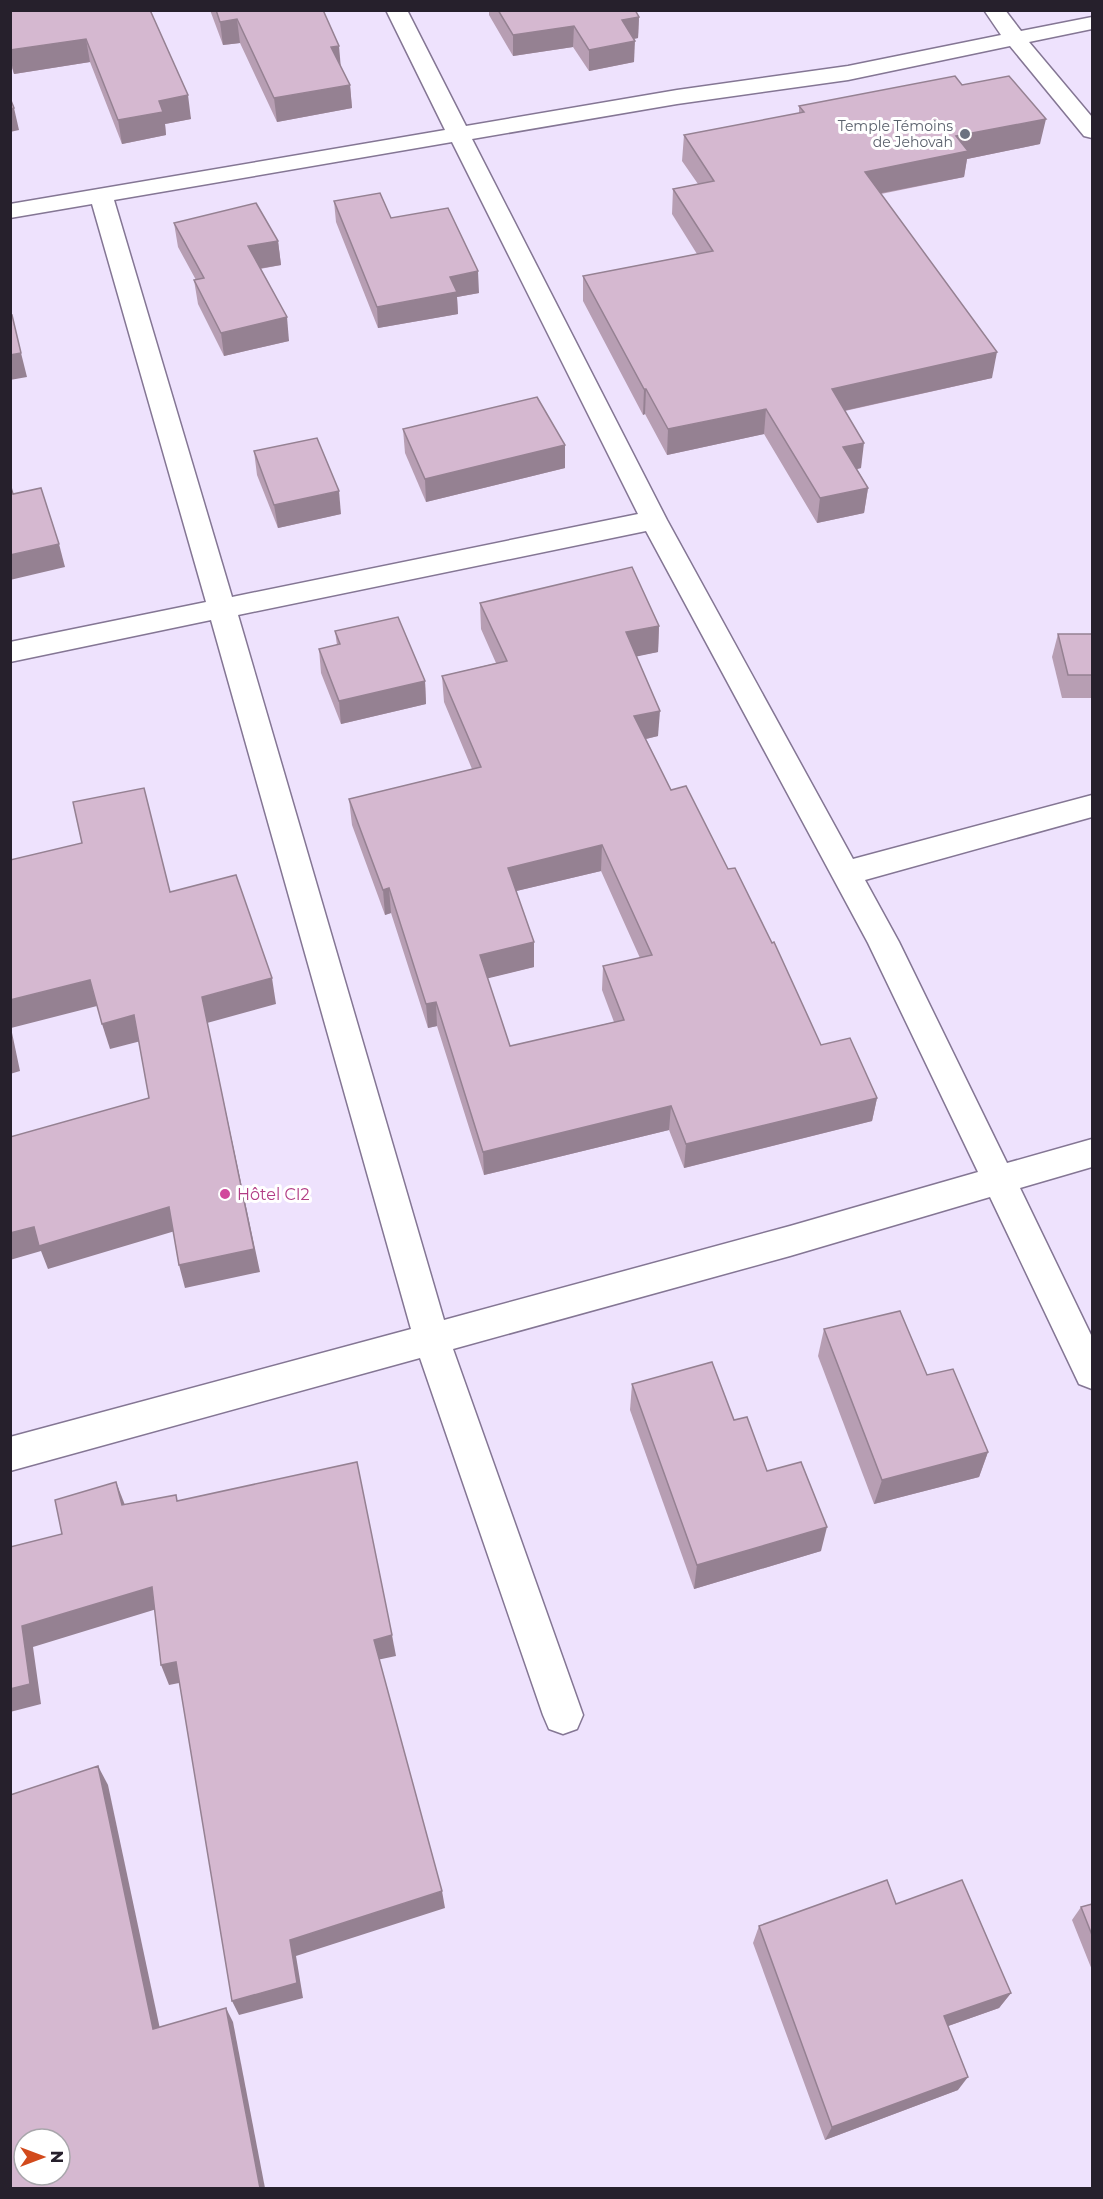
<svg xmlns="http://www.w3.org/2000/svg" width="1103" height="2199" font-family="Montserrat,sans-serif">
	<rect width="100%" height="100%" fill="#eee2fd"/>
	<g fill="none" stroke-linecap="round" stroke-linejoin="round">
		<defs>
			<path id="minor" d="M386,10H407L466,126L677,90L848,66L1001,35L984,10H1005L1021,31L1092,17V29L1029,42L1092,117V138L1084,136L1010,46L848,80L677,104L472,139L667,520L853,859L1092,795V817L865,880L899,942L1007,1163L1092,1139V1167L1020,1188L1092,1337V1389L1079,1384L990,1197L790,1256L453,1349L583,1715L577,1729L563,1734L549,1729L543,1715L420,1358L10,1471V1437L411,1329L211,620L10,662V642L206,602L92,204L10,218V204L445,130ZM452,142L638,514L232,597L114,200ZM646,531L868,943L978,1172L790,1226L444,1320L238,615Z"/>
		</defs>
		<!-- minor casing -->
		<use href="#minor" stroke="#847694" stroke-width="3"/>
		<!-- minor -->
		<use href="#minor" fill="#fff" fill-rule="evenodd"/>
	</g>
	<!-- wall -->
	<g fill="#b79eb3" fill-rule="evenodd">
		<polygon points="10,10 150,10 191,119 165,124 166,135 122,144 90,62 14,74 10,62"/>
		<polygon points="210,10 323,10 340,66 350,85 352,108 277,122 240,43 223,45"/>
		<polygon points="489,10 635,10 639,17 638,38 634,39 634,62 589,71 573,47 513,56 489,15"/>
		<polygon points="962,85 1040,144 967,159 964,177 881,194 992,378 845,411 861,468 857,469 868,488 864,513 817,523 764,434 667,455 645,414 643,415 583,301 583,276 697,254 672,214 673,189 698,184 682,161 684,135 799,113 799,106"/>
		<polygon points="334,201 391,218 479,293 457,297 458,314 378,328 336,222"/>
		<polygon points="174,223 278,241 281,265 260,269 289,341 224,356 198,304 194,280 196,280 178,247"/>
		<polygon points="403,429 565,445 565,468 426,502 405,453"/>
		<polygon points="254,451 341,514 278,528 257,475"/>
		<path d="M480,603L659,626L658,652L636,656L658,736L646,739L671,790L728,869L821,1045L877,1098L872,1121L684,1168L669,1130L484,1175L437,1026L428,1028L391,913L385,915L352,825L349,799L472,769L444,702L442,676L496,663L481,629ZM601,871L640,958L603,966L602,990L614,1022L510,1046L487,978L534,967V942L516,891Z"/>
		<polygon points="335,631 425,681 426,704 341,724 321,673 319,649 337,645"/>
		<polygon points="1058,634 1092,634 1092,698 1062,698 1052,657"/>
		<polygon points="824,1329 927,1375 988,1452 979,1477 874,1504 818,1356"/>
		<polygon points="632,1384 734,1420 821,1551 694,1589 630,1410"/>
		<polygon points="896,1904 1011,1993 999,2008 948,2026 958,2090 825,2140 753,1943 759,1926"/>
		<polygon points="1092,1904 1092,1970 1072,1920 1081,1907"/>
	</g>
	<!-- shaded-wall -->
	<g fill="#958192">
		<polygon points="639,17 638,38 621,41 622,20"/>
		<polygon points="237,19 240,43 223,45 220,22"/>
		<polygon points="574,26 573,47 513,56 513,35"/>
		<polygon points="86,39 90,62 14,74 10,57 10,50"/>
		<polygon points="635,41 634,62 589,71 589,50"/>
		<polygon points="339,46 341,69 331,47"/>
		<polygon points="350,85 352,108 277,122 274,98"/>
		<polygon points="188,95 191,119 165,124 166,135 122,144 118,120 159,101"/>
		<polygon points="14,108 19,130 10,132 10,109"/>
		<polygon points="1046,119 1040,144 967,159 964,177 861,197 865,172 956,136"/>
		<polygon points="278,241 281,265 251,270 248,246"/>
		<polygon points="478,271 479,293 457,297 458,314 378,328 377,307 450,277"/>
		<polygon points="287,317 289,341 224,356 221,333"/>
		<polygon points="997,352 992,378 829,414 832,389"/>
		<polygon points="21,353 27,377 10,380 10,355"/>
		<polygon points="644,389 646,389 645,414 643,415"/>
		<polygon points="766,409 764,434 667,455 668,429"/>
		<polygon points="864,443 861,468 840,473 843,447"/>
		<polygon points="565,445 565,468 426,502 425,479"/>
		<polygon points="868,488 864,513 817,523 820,498"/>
		<polygon points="339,491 341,514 278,528 274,505"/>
		<polygon points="59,544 65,567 10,580 10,555"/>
		<polygon points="659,626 658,652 625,659 626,632"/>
		<polygon points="425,681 426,704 341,724 339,701"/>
		<polygon points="660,711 658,736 633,742 634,716"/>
		<polygon points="602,845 601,871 508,893 508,868"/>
		<polygon points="389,888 391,913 385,915 383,890"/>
		<polygon points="534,942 534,967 481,980 480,955"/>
		<polygon points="272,978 276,1004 207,1023 260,1272 185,1288 179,1265 202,997"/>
		<polygon points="90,980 97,1006 11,1028 20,1071 10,1074 10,1000"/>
		<polygon points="436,1002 437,1026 428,1028 426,1004"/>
		<polygon points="134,1015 141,1041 110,1049 102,1024"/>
		<polygon points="877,1098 872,1121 684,1168 686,1144"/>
		<polygon points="671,1106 669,1130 484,1175 483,1152"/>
		<polygon points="169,1207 175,1231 48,1269 41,1251 10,1260 10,1233 34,1227"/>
		<polygon points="988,1452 979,1477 874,1504 882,1480"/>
		<polygon points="116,1482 125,1505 122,1505"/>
		<polygon points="827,1527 821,1551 694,1589 697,1565"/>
		<polygon points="152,1587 160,1608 33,1647 41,1704 10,1712 10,1689 22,1626"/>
		<polygon points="392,1635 396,1656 377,1660 374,1640"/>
		<polygon points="176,1662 184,1682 169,1685 161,1665"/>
		<polygon points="98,1766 108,1785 163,2043 153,2029"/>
		<polygon points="442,1891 445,1908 296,1956 303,1998 239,2015 232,2001 290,1940"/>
		<polygon points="1011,1993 999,2008 934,2031 944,2016"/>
		<polygon points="226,2008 233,2022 265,2188 260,2188"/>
		<polygon points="968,2077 958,2090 825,2140 832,2127"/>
	</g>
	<!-- building -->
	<g fill="#d5b8d0" stroke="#958192" stroke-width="1.5" fill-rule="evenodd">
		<polygon points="10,10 150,10 188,95 159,101 163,112 118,120 86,39 10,50"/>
		<polygon points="216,10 323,10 339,46 331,47 350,85 274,98 237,19 220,22"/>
		<polygon points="498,10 635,10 639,17 622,20 635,41 589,50 574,26 513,35"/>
		<polygon points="955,76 962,85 1009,76 1046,119 956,136 968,151 865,172 997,352 832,389 864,443 843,447 868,488 820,498 766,409 668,429 646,389 644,389 583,276 713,251 673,189 714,181 684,135 804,112 799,106"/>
		<polygon points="10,98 14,108 10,109"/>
		<polygon points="380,193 391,218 448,208 478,271 450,277 457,292 377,307 334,201"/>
		<polygon points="256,203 278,241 248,246 287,317 221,333 194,280 204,278 174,223"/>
		<polygon points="12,315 21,353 10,355 10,316"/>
		<polygon points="537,397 565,445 425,479 403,429"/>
		<polygon points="317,438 339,491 274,505 254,451"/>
		<polygon points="10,484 13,494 41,488 59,544 10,555"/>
		<path d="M632,567L659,626L626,632L660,711L634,716L671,790L686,786L728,869L735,868L772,943L774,942L821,1045L850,1038L877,1098L686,1144L671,1106L483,1152L436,1002L426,1004L389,888L383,890L349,799L481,767L442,676L507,661L480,603ZM602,845L652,955L603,966L624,1020L510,1046L480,955L534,942L508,868Z"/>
		<polygon points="398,617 425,681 339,701 319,649 340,644 335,631"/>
		<polygon points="1058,634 1092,634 1092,675 1068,675"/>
		<polygon points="144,788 170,892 236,875 272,978 202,997 254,1249 179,1265 169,1207 39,1246 34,1227 10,1233 10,1137 149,1098 134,1015 102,1024 90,980 10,1000 10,860 82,843 73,802"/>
		<polygon points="900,1311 927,1375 953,1369 988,1452 882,1480 824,1329"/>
		<polygon points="712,1362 734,1420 747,1417 767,1471 801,1462 827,1527 697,1565 632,1384"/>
		<polygon points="357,1462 392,1635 374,1640 442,1891 290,1940 297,1983 232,2001 176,1662 161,1665 152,1587 22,1626 30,1684 10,1689 10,1547 62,1534 55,1500 116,1482 122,1505 176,1495 177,1501"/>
		<path d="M98,1766L153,2029L226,2008L260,2188H10V1795ZM24,2139H60V2175H24Z"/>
		<polygon points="887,1880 896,1904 962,1880 1011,1993 944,2016 968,2077 832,2127 759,1926"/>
		<polygon points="1092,1904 1092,1935 1081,1907"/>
	</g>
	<!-- markers -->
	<circle fill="#6b7280" stroke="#fff" stroke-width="2" cx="965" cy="134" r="6"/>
	<circle fill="#d1479c" stroke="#fff" stroke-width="2" cx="225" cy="1194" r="6"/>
	<g text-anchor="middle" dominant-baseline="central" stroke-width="6" stroke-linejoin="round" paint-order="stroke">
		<!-- far-worship labels -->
		<g font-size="14" fill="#5b616d" stroke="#fff" text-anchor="end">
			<text x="953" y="126">Temple Témoins<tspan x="953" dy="16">de Jehovah</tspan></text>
		</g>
		<!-- hotel labels -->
		<g font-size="16" fill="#b23c85" stroke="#fff" text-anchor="start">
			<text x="237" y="1194">Hôtel CI2</text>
		</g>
	</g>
	<!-- border -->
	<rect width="1103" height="2199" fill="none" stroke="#26202c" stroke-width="24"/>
	<!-- north arrow -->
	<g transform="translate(42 2157) rotate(90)"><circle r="28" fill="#ffffff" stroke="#a8a6ab" stroke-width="1.5"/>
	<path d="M0-4.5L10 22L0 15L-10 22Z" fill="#d24a1c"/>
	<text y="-9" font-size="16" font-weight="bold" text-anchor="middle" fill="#26202c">N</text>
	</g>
</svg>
